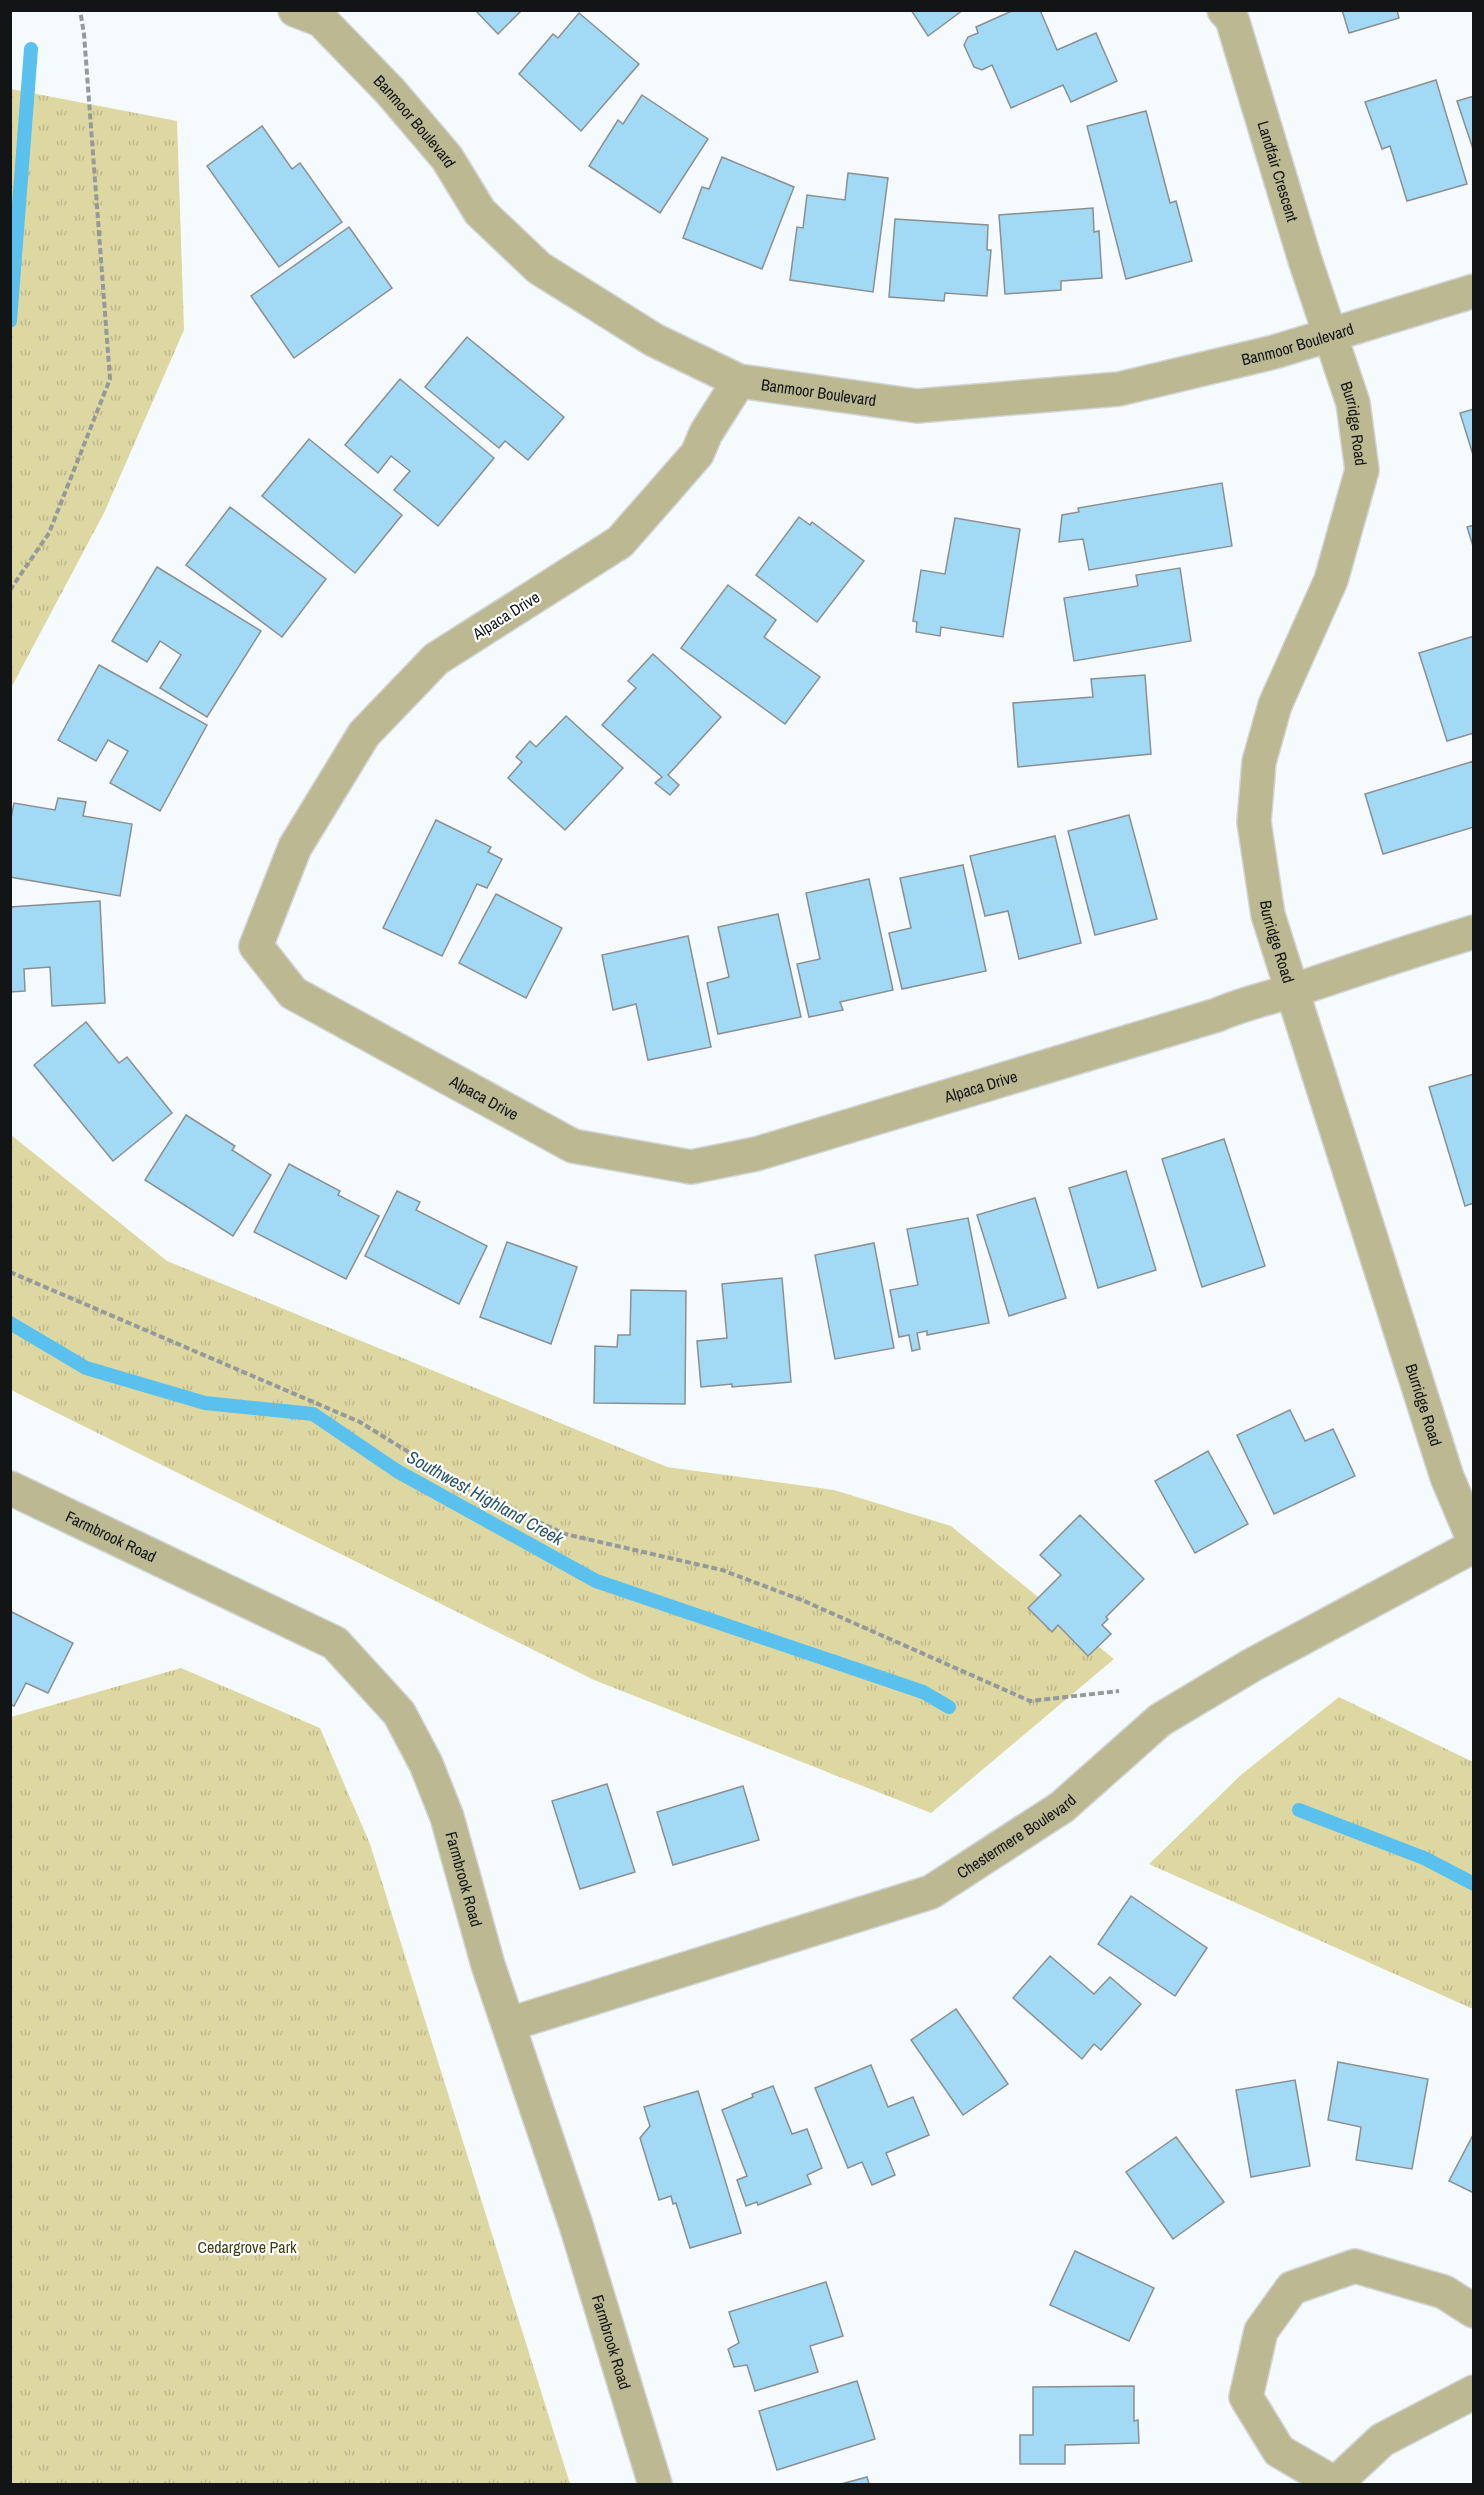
<svg xmlns="http://www.w3.org/2000/svg" width="1484" height="2495" font-family="'Archivo Narrow',sans-serif">
	<style>
		.park { fill: url(#park-tufts) }
		.lines { fill: none; stroke-linecap: round; stroke-linejoin: round }
		.stream { stroke: #5ac0ee; stroke-width: 14 }
		.building { fill: #a2daf6; stroke: #8b8f91; stroke-width: 1.5 }
		.minor-casing { stroke: #d1d5d8; stroke-width: 36 }
		.path { stroke: #96999b; stroke-width: 4; stroke-dasharray: 6 3; stroke-linecap: butt }
		.minor { stroke: #bcb892; stroke-width: 33 }
		.labels { text-anchor: middle; stroke-width: 4.5; stroke-linejoin: round; paint-order: stroke }
		.street-label { font-size: 16px; fill: #131415; stroke: #fff }
		.park-label { font-size: 16px; fill: #423e16; stroke: #fff }
		.water-label { font-size: 18px; font-style: italic; fill: #2a5569; stroke: #fff }
	</style>
	<defs>
		<pattern id="park-tufts" width="24" height="20" patternUnits="userSpaceOnUse" patternTransform="scale(1.5)"><rect width="24" height="20" fill="#ddd8a2"/><path d="M3 7l-1-3M5 7V3M7 7l1-3M15 17l-1-3M17 17v-4M19 17l1-3" fill="none" stroke="#bdb88b"/></pattern>
	</defs>
	<rect width="100%" height="100%" fill="#f5fafd"/>
	<g class="park">
		<path d="M11,89L177,121L184,330L104,513L11,688Z"/>
		<path d="M10,1134L167,1261L667,1467L834,1490L951,1526L1114,1659L931,1813L594,1680L11,1390Z"/>
		<path d="M181,1668L320,1728L370,1844L570,2484H11V1717Z"/>
		<path d="M1339,1697L1473,1762V2009L1149,1864L1242,1774Z"/>
	</g>
	<g class="lines">
		<g class="stream">
			<path d="M10,321L31,49"/>
			<path d="M10,1323L86,1368L205,1403L313,1414L397,1471L596,1581L923,1692L949,1707"/>
			<path d="M1299,1810L1424,1858L1474,1884"/>
		</g>
	</g>
	<g class="building">
		<path d="M475,10H522L498,34Z"/>
		<path d="M911,10H963L928,36Z"/>
		<path d="M1014,10H1040L1057,50L1096,33L1117,81L1071,102L1063,85L1011,108L992,65L982,70L974,67L964,45L968,37L978,33L976,27Z"/>
		<path d="M1342,10H1397L1399,18L1349,33Z"/>
		<path d="M579,13L639,64L581,131L519,74L553,34L558,38Z"/>
		<path d="M1436,80L1467,184L1407,201L1390,146L1382,149L1365,102Z"/>
		<path d="M642,95L708,139L660,213L589,166L618,120L623,124Z"/>
		<path d="M1474,96V152L1457,101Z"/>
		<path d="M1146,111L1170,203L1176,201L1192,261L1126,279L1087,126Z"/>
		<path d="M262,126L292,169L300,163L342,222L279,267L207,166Z"/>
		<path d="M722,157L794,187L762,269L683,238L702,187L709,189Z"/>
		<path d="M848,173L888,178L873,292L790,280L797,227L803,228L807,195L845,200Z"/>
		<path d="M1093,208L1094,232L1099,231L1102,278L1061,281V290L1005,294L999,215Z"/>
		<path d="M895,219L988,225L987,250H991L987,296L945,293L944,301L889,297Z"/>
		<path d="M349,227L392,288L294,358L251,296Z"/>
		<path d="M467,337L564,417L528,460L505,441L499,448L425,387Z"/>
		<path d="M400,379L494,458L438,526L394,490L410,471L391,456L378,473L345,445Z"/>
		<path d="M1474,409V458L1460,413Z"/>
		<path d="M309,439L402,515L355,573L262,496Z"/>
		<path d="M1222,483L1232,546L1089,570L1083,539L1059,542L1062,515L1079,512L1078,508Z"/>
		<path d="M230,507L326,579L282,637L186,565Z"/>
		<path d="M799,517L810,525L812,522L864,561L817,622L756,575Z"/>
		<path d="M955,518L1020,529L1003,637L941,627L940,636L916,632L917,622L913,621L921,570L945,574Z"/>
		<path d="M1474,525V549L1467,527Z"/>
		<path d="M157,567L261,631L207,717L160,688L181,655L160,641L147,662L112,641Z"/>
		<path d="M1180,568L1191,641L1074,661L1064,598L1138,586L1136,575Z"/>
		<path d="M728,585L776,620L764,637L820,677L785,724L681,648Z"/>
		<path d="M1474,636V733L1447,741L1419,653Z"/>
		<path d="M653,654L721,717L668,775L679,785L670,795L655,783L662,777L602,725L636,688L628,681Z"/>
		<path d="M99,665L207,725L160,811L110,783L128,751L108,740L96,761L58,740Z"/>
		<path d="M1145,675L1151,754L1018,767L1013,703L1093,697L1091,679Z"/>
		<path d="M566,716L623,768L565,830L508,778L522,762L516,757L530,741L536,747Z"/>
		<path d="M1474,761V827L1383,854L1365,794Z"/>
		<path d="M58,798L86,802L83,816L132,824L120,896L10,877V823L14,803L55,810Z"/>
		<path d="M1129,815L1157,919L1095,935L1068,831Z"/>
		<path d="M436,820L491,847L488,852L502,859L487,888L477,884L442,956L383,928Z"/>
		<path d="M1055,836L1081,943L1019,959L1008,911L985,916L970,856Z"/>
		<path d="M963,865L986,971L902,989L889,933L911,928L900,878Z"/>
		<path d="M869,879L893,990L840,1002L843,1010L809,1017L797,964L820,959L806,893Z"/>
		<path d="M496,894L562,928L526,998L459,963Z"/>
		<path d="M100,901L105,1003L52,1006L50,967L24,969L25,991L10,992V907Z"/>
		<path d="M778,914L801,1017L718,1034L707,983L729,977L718,927Z"/>
		<path d="M688,936L711,1047L648,1060L636,1004L613,1010L602,955Z"/>
		<path d="M86,1022L119,1063L127,1057L172,1113L113,1161L34,1065Z"/>
		<path d="M1474,1074V1203L1465,1206L1429,1087Z"/>
		<path d="M186,1115L235,1146L232,1150L271,1175L233,1236L145,1180Z"/>
		<path d="M1224,1139L1265,1266L1202,1287L1162,1159Z"/>
		<path d="M289,1164L340,1191L338,1195L379,1216L346,1279L254,1232Z"/>
		<path d="M1126,1171L1156,1270L1098,1288L1069,1188Z"/>
		<path d="M397,1191L420,1202L416,1210L487,1246L459,1304L365,1256Z"/>
		<path d="M1035,1198L1066,1298L1009,1316L977,1215Z"/>
		<path d="M968,1218L989,1323L927,1335V1331L917,1333L920,1349L912,1351L909,1335L899,1337L890,1290L918,1285L907,1229Z"/>
		<path d="M507,1242L577,1267L551,1344L480,1317Z"/>
		<path d="M874,1243L894,1348L835,1359L815,1255Z"/>
		<path d="M782,1278L791,1382L732,1387V1384L701,1387L697,1341L727,1338L722,1284Z"/>
		<path d="M631,1290L686,1291L685,1404L594,1403L595,1346L617,1347L618,1335H630Z"/>
		<path d="M1290,1410L1305,1441L1333,1429L1355,1476L1274,1514L1237,1435Z"/>
		<path d="M1208,1451L1248,1524L1195,1553L1155,1481Z"/>
		<path d="M1080,1515L1144,1579L1106,1617L1108,1619L1102,1625L1111,1634L1088,1656L1058,1625L1052,1632L1028,1608L1061,1575L1040,1555Z"/>
		<path d="M10,1611L73,1643L48,1693L26,1683L14,1706L10,1704Z"/>
		<path d="M607,1784L635,1872L580,1889L552,1801Z"/>
		<path d="M743,1786L759,1840L673,1865L657,1812Z"/>
		<path d="M1131,1896L1207,1948L1175,1996L1098,1944Z"/>
		<path d="M1050,1956L1094,1994L1110,1977L1141,2004L1101,2050L1094,2044L1082,2059L1013,1998Z"/>
		<path d="M956,2009L1008,2084L963,2115L911,2040Z"/>
		<path d="M1338,2062L1428,2079L1412,2169L1356,2160L1361,2127L1328,2120Z"/>
		<path d="M871,2065L888,2107L913,2097L929,2135L886,2153L895,2175L872,2185L862,2162L848,2168L815,2088Z"/>
		<path d="M1295,2080L1310,2166L1251,2177L1236,2090Z"/>
		<path d="M773,2086L792,2134L807,2129L822,2168L807,2175L811,2184L758,2205L757,2202L746,2206L737,2180L747,2176L722,2110L753,2097L752,2094Z"/>
		<path d="M698,2091L741,2233L690,2248L676,2203L673,2204L671,2196L659,2200L640,2138L650,2126L644,2107Z"/>
		<path d="M1474,2133V2193L1449,2181Z"/>
		<path d="M1176,2137L1224,2202L1173,2239L1126,2172Z"/>
		<path d="M1075,2251L1154,2288L1129,2341L1050,2305Z"/>
		<path d="M826,2282L843,2336L810,2346L818,2372L755,2391L747,2365L734,2367L728,2349L739,2343L729,2312Z"/>
		<path d="M857,2381L875,2439L777,2470L759,2411Z"/>
		<path d="M1134,2386V2421L1138,2420L1139,2443L1065,2445V2464H1020V2435H1033V2387Z"/>
		<path d="M867,2477L869,2484H841Z"/>
	</g>
	<g class="lines">
		<defs>
			<g id="minor">
				<path id="s1" d="M295,10L321,20L390,91L447,158L480,212L539,268L654,340L739,381L917,406L1119,389L1274,352L1474,291"/>
				<path id="s2" d="M1224,10L1232,19L1305,260L1353,403L1362,470L1331,580L1275,705L1259,762L1254,822L1268,915L1447,1477L1474,1541"/>
				<path id="s3" d="M739,381L706,433L697,454L620,542L436,659L364,734L295,847L256,946L293,993L573,1146L691,1167L756,1154L1217,1015C1242,1004 1269,998 1295,990C1354,970 1413,950 1474,932"/>
				<path id="s4" d="M10,1488L335,1643L399,1713L426,1764L447,1817L488,1965L576,2225L655,2484"/>
				<path id="s5" d="M510,2024L931,1892L1062,1807L1160,1720L1252,1665L1474,1546"/>
				<path d="M1334,2483L1279,2451L1246,2397L1261,2331L1292,2288L1355,2266L1444,2292L1474,2311"/>
				<path d="M1335,2484L1382,2440L1474,2392"/>
			</g>
		</defs>
		<use href="#minor" class="minor-casing"/>
		<g class="path">
			<path d="M10,590L49,533L110,379L84,34L80,10"/>
			<path d="M10,1272L360,1422L468,1489L565,1534L722,1570L804,1601L1030,1701L1119,1691"/>
		</g>
		<use href="#minor" class="minor"/>
	</g>
	<g class="labels">
		<g class="street-label">
			<text dy="6" stroke="none"><textPath href="#s1" startOffset="166">Banmoor Boulevard</textPath></text>
			<text dy="6" stroke="none"><textPath href="#s2" startOffset="171">Landfair Crescent</textPath></text>
			<text dy="6" stroke="none"><textPath href="#s1" startOffset="1156">Banmoor Boulevard</textPath></text>
			<text dy="6" stroke="none"><textPath href="#s1" startOffset="670">Banmoor Boulevard</textPath></text>
			<text dy="6" stroke="none"><textPath href="#s2" startOffset="435">Burridge Road</textPath></text>
			<text transform="translate(506 615) rotate(-32)" y="6">Alpaca Drive</text>
			<text dy="6" stroke="none"><textPath href="#s2" startOffset="975">Burridge Road</textPath></text>
			<text dy="6" stroke="none"><textPath href="#s3" startOffset="1562">Alpaca Drive</textPath></text>
			<text dy="6" stroke="none"><textPath href="#s3" startOffset="1040">Alpaca Drive</textPath></text>
			<text dy="6" stroke="none"><textPath href="#s2" startOffset="1461">Burridge Road</textPath></text>
			<text dy="6" stroke="none"><textPath href="#s4" startOffset="112">Farmbrook Road</textPath></text>
			<text dy="6" stroke="none"><textPath href="#s5" startOffset="543">Chestermere Boulevard</textPath></text>
			<text dy="6" stroke="none"><textPath href="#s4" startOffset="634">Farmbrook Road</textPath></text>
			<text dy="6" stroke="none"><textPath href="#s4" startOffset="1120">Farmbrook Road</textPath></text>
		</g>
		<g class="park-label">
			<text x="247" y="2253">Cedargrove Park</text>
		</g>
		<g class="water-label">
			<text transform="translate(485 1498) rotate(29)" y="6">Southwest Highland Creek</text>
		</g>
	</g>
	<rect width="1484" height="2495" fill="none" stroke="#131415" stroke-width="24"/>
</svg>
